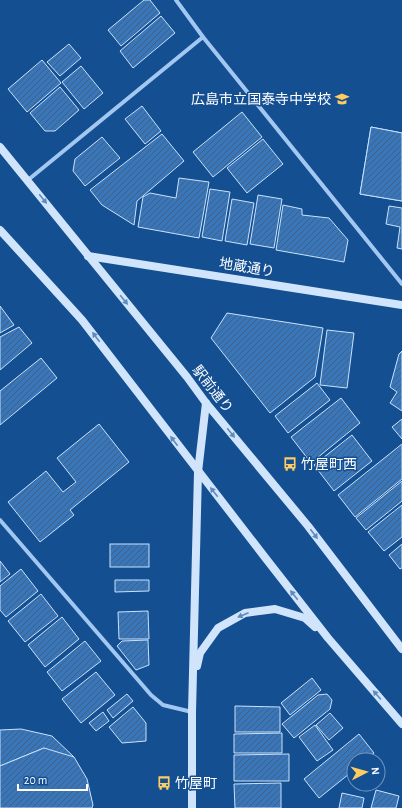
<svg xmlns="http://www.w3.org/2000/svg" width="402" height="808" font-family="'Alegreya Sans','Noto Sans JP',sans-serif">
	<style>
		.building { fill: url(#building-hatch); stroke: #c9e2fc }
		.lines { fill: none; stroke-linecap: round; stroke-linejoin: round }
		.street { stroke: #a2c8f2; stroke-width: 4 }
		.secondary { stroke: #d0e5fc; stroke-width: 8 }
		.oneway { fill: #5f8bbc }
		.labels { text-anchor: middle; stroke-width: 3; stroke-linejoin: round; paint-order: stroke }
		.poi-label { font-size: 14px; fill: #fff; stroke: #144f92; text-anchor: start }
		.street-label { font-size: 14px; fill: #fff; stroke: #144f92 }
	</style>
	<defs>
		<pattern id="building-hatch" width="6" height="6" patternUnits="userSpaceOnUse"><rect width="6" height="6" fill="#3876b9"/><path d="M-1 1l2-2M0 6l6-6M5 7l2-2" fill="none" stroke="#426182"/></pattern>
	</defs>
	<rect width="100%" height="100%" fill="#144f92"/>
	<g class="building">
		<path d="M144,0H150L160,13L121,46L108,30Z"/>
		<path d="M161,16L175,33L133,68L120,51Z"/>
		<path d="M69,44L81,58L60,76L47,62Z"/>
		<path d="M42,60L61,83L27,112L8,89Z"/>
		<path d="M81,66L103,93L84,109L62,82Z"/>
		<path d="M60,87L79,110L55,131H45L30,113Z"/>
		<path d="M142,106L161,131L145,144L125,119Z"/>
		<path d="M242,112L262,137L213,177L193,152Z"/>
		<path d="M371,127L402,133V142L378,139L370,190L402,195V201L360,194Z"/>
		<path d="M371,127L402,133V201L360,194Z"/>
		<path d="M162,134L184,161L137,201L134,225L102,205L90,190Z"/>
		<path d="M102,137L120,158L85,186L73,171L75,159Z"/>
		<path d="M263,139L283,164L247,193L227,168Z"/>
		<path d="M179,178L209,182L199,238L138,227L143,197L150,193L176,198Z"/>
		<path d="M210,189L230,192L222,241L202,237Z"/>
		<path d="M258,195L282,199L274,248L250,244Z"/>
		<path d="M232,199L254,203L247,245L225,241Z"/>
		<path d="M283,205L302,209V215L329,218L348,240L344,262L276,250Z"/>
		<path d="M389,206L402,208V249L397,248L400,227L386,224Z"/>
		<path d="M0,306L14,325L0,333Z"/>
		<path d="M227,313L323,328L315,377L270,413L211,338Z"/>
		<path d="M19,327L32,343L0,370V337Z"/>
		<path d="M327,330L354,333L347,388L320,385Z"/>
		<path d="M402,351V411L390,403L397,392L390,387L399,354Z"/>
		<path d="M41,358L57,378L0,425V391Z"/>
		<path d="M317,383L330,400L288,433L275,416Z"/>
		<path d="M341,398L360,423L311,463L291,437Z"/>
		<path d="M402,419V439L392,427Z"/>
		<path d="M99,424L129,462L70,510L74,515L40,542L8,502L46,471L63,492L76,482L57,458Z"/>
		<path d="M352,435L372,461L334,491L314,465Z"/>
		<path d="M402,444V479L355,517L338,495Z"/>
		<path d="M402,481V501L366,530L356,518Z"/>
		<path d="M402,505V537L384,551L368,532Z"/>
		<rect x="110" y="544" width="39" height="23"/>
		<path d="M402,544V568L400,569L389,555Z"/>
		<path d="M0,561L10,574L0,582Z"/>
		<path d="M21,569L38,591L6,617L0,610V586Z"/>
		<path d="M115,580H149V591L115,592Z"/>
		<path d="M41,594L58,616L25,642L8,621Z"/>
		<path d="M148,611L149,639H119L118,612Z"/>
		<path d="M62,617L79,639L45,667L28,645Z"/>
		<path d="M148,640L149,665L136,670L117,646L122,641Z"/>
		<path d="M85,641L101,661L62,691L47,672Z"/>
		<path d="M96,672L115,695L81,723L62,699Z"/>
		<path d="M312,678L321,690L290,715L281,703Z"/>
		<path d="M127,694L133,701L113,718L107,710Z"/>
		<path d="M327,694L332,700L330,709L294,738L282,724L318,695Z"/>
		<path d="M235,706L280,707V732H235Z"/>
		<path d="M133,707L146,723V741L122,743L109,727Z"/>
		<path d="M103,712L109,721L96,731L89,723Z"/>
		<path d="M330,713L343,728L329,740L316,725Z"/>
		<path d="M315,725L333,750L317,761L299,737Z"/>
		<path d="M21,729L52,736L74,757L69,762L44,748L0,766V730Z"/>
		<path d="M282,733V753H234V734Z"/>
		<path d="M359,734L374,753L366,760H354V770L319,798L304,779Z"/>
		<path d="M44,748L74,757L87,779L93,805L92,808H0V766Z"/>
		<path d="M289,754V781H234V755Z"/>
		<path d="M281,783V808H235L234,784Z"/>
		<path d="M376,790L399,796L396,808H371Z"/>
		<path d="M342,793L364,798L362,808H339Z"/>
	</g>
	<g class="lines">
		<g class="street">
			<path d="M176,0L203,37L402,284"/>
			<path d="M28,180L203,37"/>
			<path d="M0,520L151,695L163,705L192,712"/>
		</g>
		<g class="secondary">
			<path d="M0,147L187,377L206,403L308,526L402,649"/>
			<path d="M0,230L82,320L267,560L328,638L402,724"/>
			<path d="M88,256L402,305"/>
			<path d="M197,666L200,653L218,628L245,613L275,609L305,618L315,627"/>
			<path d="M192,808V712L198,472L206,403"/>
		</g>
	</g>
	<defs><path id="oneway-solid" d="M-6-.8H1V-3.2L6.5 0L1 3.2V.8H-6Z"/></defs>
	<g class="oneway">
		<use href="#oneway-solid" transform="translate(43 199) rotate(51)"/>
		<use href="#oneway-solid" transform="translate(124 300) rotate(51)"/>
		<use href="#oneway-solid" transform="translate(96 337) rotate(-127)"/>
		<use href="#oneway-solid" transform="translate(231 433) rotate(51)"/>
		<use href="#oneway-solid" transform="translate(174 441) rotate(-127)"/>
		<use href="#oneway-solid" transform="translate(214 492) rotate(-128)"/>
		<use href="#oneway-solid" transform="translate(314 534) rotate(53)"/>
		<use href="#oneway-solid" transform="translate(294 595) rotate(-128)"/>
		<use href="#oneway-solid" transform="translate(243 615) rotate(157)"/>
		<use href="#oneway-solid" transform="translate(377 695) rotate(-131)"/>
	</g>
	<defs>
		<symbol id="school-bare" viewBox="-9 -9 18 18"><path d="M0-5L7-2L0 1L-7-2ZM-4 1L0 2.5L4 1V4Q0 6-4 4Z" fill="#ffcc62" stroke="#144f92" stroke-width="2.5" paint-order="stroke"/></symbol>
		<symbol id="bus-bare" viewBox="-9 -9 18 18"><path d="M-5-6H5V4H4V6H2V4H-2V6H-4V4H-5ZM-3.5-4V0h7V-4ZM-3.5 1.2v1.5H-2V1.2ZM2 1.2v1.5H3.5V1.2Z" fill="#ffcc62" stroke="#144f92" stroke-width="2.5" paint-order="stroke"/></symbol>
	</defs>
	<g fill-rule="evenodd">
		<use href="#school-bare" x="332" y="89" width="20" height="20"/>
		<use href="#bus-bare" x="280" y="454" width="20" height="20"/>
		<use href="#bus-bare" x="154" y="773" width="20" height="20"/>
	</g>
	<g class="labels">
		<g class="poi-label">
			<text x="331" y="104" text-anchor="end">広島市立国泰寺中学校</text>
			<text x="301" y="469">竹屋町西</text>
			<text x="175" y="788">竹屋町</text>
		</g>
		<g class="street-label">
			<text transform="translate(247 267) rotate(9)" y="5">地蔵通り</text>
			<text transform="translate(213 389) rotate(52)" y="5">駅前通り</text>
		</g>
	</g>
	<g transform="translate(366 772) rotate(84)"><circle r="19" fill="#144f92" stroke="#7295be"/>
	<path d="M0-3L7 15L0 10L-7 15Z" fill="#ffcc62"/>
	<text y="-6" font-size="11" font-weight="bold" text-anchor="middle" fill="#ffffff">N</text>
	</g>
	<path d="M18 784v6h69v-6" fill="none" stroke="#ffffff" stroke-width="2"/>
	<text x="24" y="784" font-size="12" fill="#ffffff" stroke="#144f92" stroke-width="3" paint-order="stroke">20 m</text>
</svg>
